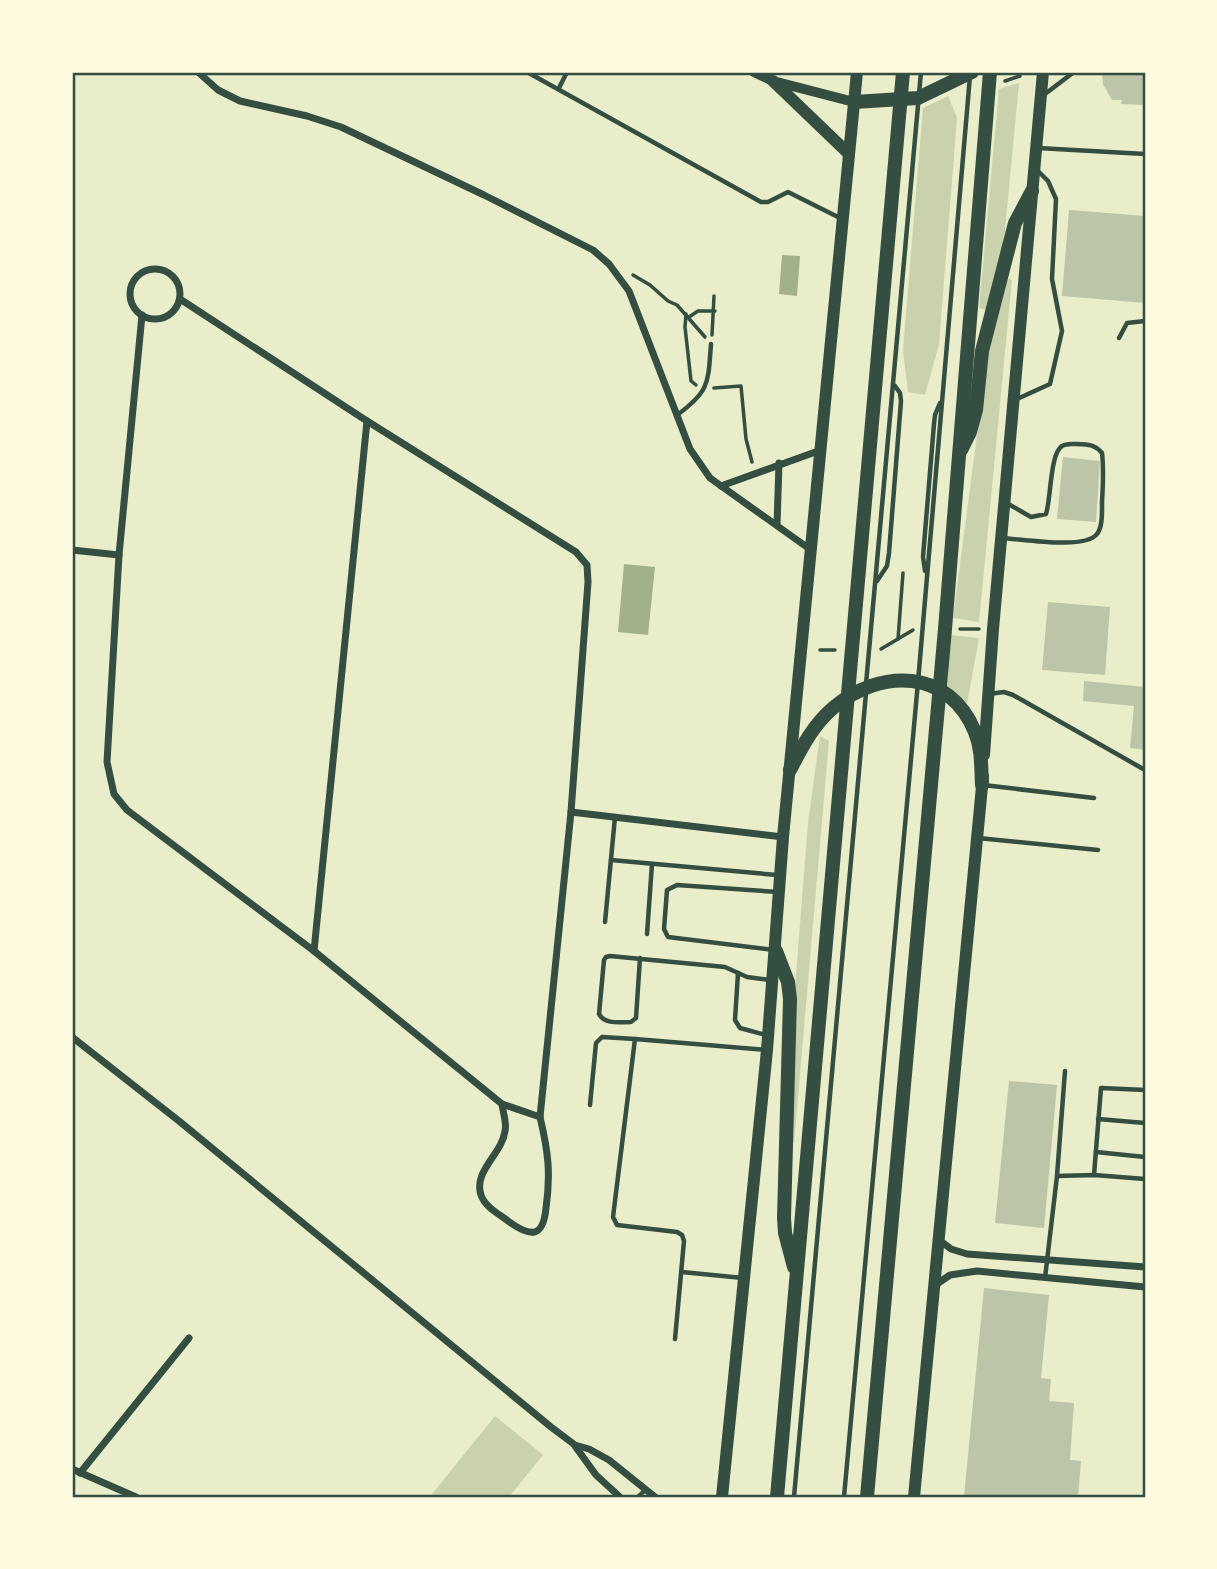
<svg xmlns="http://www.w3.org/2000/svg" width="1217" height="1569" font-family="Lora,serif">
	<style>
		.green { fill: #cad2ad }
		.water { fill: #a3b18a }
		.building { fill: #bcc5a7 }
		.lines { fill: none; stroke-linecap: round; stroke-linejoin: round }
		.path { stroke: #344e41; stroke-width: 3.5 }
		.service { stroke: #344e41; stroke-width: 4.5 }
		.minor { stroke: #344e41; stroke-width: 7 }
		.tertiary { stroke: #344e41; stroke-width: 10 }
		.secondary { stroke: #344e41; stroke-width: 12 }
		.trunk { stroke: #344e41; stroke-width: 14 }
		.neatline { fill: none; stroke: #344e41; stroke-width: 2.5 }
	</style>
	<rect width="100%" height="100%" fill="#e9edc9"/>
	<g class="green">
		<path d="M1019,83L1004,240L987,310L979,308L999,89Z"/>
		<path d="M948,96L957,118L939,344L925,395L908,392L903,350L923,108Z"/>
		<path d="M1007,278L1012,280L979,622L953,618L989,344Z"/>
		<path d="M950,635L979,638L967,704L945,687Z"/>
		<path d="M820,736L829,741L794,1143L791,1139L794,1000L808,823Z"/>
		<path d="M495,1416L543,1455L509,1497H436L432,1494Z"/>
	</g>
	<g class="water">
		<path d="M782,255L800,256L797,296L779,294Z"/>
		<path d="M624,564L655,567L648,635L618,632Z"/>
	</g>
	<g class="building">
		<path d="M1102,72H1145V105L1121,104L1122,100H1112L1103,84Z"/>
		<path d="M1069,210L1145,216V303L1062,296Z"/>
		<path d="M1063,457L1100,461L1096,522L1057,519Z"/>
		<path d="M1048,602L1110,607L1105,675L1042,670Z"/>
		<path d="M1084,681L1145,687V750L1130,748L1134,706L1083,701Z"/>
		<path d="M1009,1081L1057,1085L1044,1228L995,1223Z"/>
		<path d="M984,1288L1049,1295L1041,1378L1051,1379L1049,1401L1074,1403L1070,1460L1081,1461L1078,1497H964Z"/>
	</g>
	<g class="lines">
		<g class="path">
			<path d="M1005,81L1020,76"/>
			<path d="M633,275L650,285L668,301L677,305L705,337"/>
			<path d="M686,314L685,327L691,381L696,385"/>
			<path d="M689,317L698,311H715"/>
			<path d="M712,335L714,296"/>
			<path d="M714,388L741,386L746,439L752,462"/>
			<path d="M960,629H979"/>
			<path d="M898,639L903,573"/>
			<path d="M881,649L913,630"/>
			<path d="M820,650H835"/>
		</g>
		<g class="service">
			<path d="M527,72L761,202H768L788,192L842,219"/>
			<path d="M559,88L567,72"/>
			<path d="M1045,94L1074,72"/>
			<path d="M1038,148L1145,154"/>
			<path d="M1119,338L1127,323L1145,321"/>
			<path d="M1017,399L1050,384L1062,331L1052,279L1056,199L1048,181L1038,171"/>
			<path d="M677,415C710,391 708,383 711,344"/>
			<path d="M1002,538C1022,539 1085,550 1097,534C1103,527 1102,511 1102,502C1103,486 1104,470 1102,453C1095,444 1088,445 1078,444C1072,444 1066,443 1062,446C1050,453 1051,499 1046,514L1031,517L1005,502"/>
			<path d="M925,571L923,557L934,424L935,415L940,403"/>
			<path d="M877,581L887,566L889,553L901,401L900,393L895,386"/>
			<path d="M866,684L921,72"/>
			<path d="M989,694L1004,692L1013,695L1145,770"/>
			<path d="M983,785L1094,798"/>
			<path d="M978,838L1098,850"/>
			<path d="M611,860L777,875"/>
			<path d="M605,922L615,817"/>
			<path d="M647,934L652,864"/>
			<path d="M774,950L668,937L664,929L667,890L677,885L778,892"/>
			<path d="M640,958L636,1018L631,1022C620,1022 605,1025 599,1014L604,960L606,957L610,956L725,967L747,977L770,980"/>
			<path d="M738,973L735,1020L740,1028L766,1035"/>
			<path d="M590,1105L596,1043L602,1037L635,1039"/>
			<path d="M1098,1119L1145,1123"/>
			<path d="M1096,1152L1145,1157"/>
			<path d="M1094,1175L1101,1088L1145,1090"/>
			<path d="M1057,1176L1094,1175L1145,1179"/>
			<path d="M682,1272L743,1278"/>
			<path d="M1045,1278L1057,1176L1065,1071"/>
			<path d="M675,1339L684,1241L682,1235L677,1232L617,1225L613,1217L635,1039L766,1050"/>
			<path d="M638,1497L645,1490"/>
			<path d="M794,1497L866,693"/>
			<path d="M844,1497L918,682L970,76"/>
		</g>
		<g class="minor">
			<path d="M198,72L218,90L240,101L307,116L341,127L484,195L593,250L609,264L629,291L690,449L710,478L811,550"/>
			<circle cx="155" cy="294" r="25"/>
			<path d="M180,299L367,421L576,552L587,565L588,582L571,812L540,1117C548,1151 551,1173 546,1208C543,1239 530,1237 508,1221C499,1214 485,1207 481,1195C473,1171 502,1154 505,1131C507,1123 503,1113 502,1104"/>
			<path d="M142,315L119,555L107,762L114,794L127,810L314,951L502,1104L540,1117"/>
			<path d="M721,486L821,450"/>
			<path d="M777,525L779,463"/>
			<path d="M72,550L119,555"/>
			<path d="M571,812L783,837"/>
			<path d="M314,951L367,421"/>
			<path d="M72,1037L179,1121L551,1427L575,1445L589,1449L609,1460L655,1497"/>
			<path d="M938,1239L951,1249L967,1254L1145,1267"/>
			<path d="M934,1286L950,1275L977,1271L1145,1287"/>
			<path d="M575,1446L596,1475L620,1497"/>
			<path d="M72,1469L136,1497"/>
			<path d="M80,1473L189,1338"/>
		</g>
		<path class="tertiary" d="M754,72L773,81L854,102"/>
		<g class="secondary">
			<path d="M773,81L849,154"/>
			<path d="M984,755L993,629L1043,72"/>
			<path d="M722,1497L767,1050L783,837L857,72"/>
			<path d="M914,1497L983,776"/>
		</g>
		<g class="trunk">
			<path d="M854,102L918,98L972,72"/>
			<path d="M961,450L970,432L976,410L982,351L1015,223L1032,191"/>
			<path d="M790,770C802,747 813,725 833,708C880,668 949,668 975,732C982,749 981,767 982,785"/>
			<path d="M776,951L788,982L790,999L784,1218L785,1233L794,1267"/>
			<path d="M777,1497L903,72"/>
			<path d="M867,1497L945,629L990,72"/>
		</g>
	</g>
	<rect width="1217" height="1569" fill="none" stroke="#fefae0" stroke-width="147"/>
	<rect x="74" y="74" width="1070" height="1422" class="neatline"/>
</svg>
